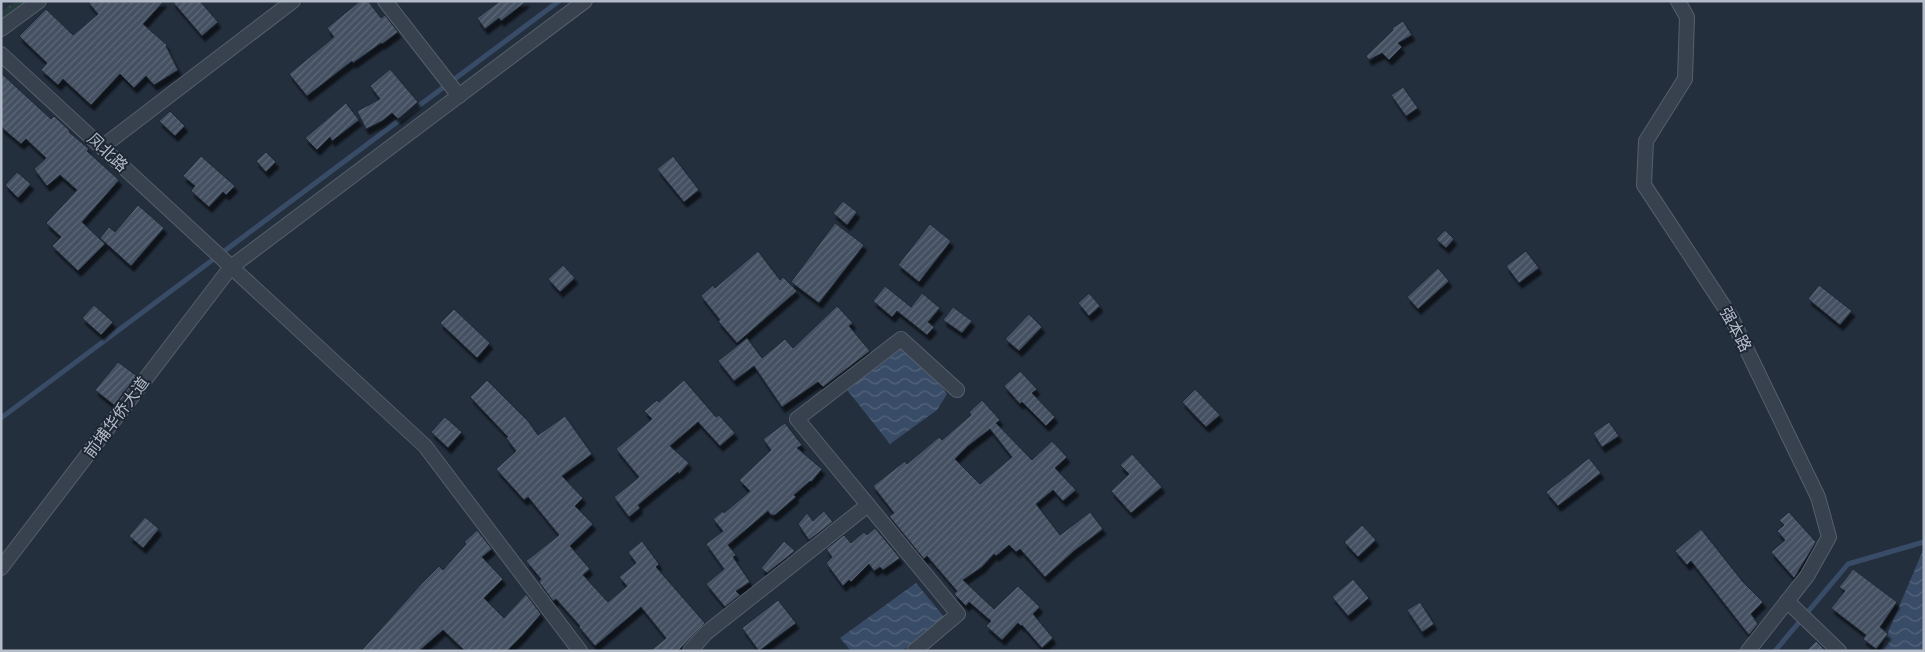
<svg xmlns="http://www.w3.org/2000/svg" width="1925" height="652" font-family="Karla,'Noto Sans SC',sans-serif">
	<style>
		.forest { fill: url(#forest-crowns) }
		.water { fill: url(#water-waves) }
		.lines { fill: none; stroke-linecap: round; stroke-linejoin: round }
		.stream { stroke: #394c67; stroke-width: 5 }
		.building { fill: url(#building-hatch); stroke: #1f2835; fill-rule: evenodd; filter: url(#shadow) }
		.street-casing { stroke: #565f6c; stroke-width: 16 }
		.street { stroke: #38414e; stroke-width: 14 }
		.labels { text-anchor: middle; stroke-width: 4; stroke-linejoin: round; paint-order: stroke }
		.street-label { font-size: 16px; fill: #b4bcc9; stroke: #1d2633 }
	</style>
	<defs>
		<pattern id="forest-crowns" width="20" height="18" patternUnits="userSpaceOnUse" patternTransform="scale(1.25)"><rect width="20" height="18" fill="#263c3f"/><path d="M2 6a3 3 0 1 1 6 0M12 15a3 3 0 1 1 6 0" fill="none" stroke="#435659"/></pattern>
		<pattern id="water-waves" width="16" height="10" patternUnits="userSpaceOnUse" patternTransform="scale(1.25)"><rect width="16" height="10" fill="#394c67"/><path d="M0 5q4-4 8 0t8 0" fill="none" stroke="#53647b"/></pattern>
		<pattern id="building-hatch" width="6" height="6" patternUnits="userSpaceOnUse" patternTransform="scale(1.25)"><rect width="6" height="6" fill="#455162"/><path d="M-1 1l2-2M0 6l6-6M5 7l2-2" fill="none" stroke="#5d6877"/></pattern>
		<filter id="shadow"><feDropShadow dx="3" dy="5.5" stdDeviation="1" flood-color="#0009"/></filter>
	</defs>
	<rect width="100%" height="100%" fill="#242f3e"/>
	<path class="forest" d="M15,1H30L1,23V12Z"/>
	<g class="water">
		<path d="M903,348L930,371L947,394L937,410L890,444L844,386L893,351Z"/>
		<path d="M1924,548V651H1880Z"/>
		<path d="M916,583L945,618L902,651H851L840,638Z"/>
	</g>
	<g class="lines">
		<g class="stream">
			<path d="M1,418L559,1"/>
			<path d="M1775,651L1848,564L1924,542"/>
		</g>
	</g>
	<g class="building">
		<path d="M87,1H164L143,24L167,45L166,46L178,70L154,85L146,76L134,88L120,74L91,105L63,79L58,85L41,70L47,63L19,36L46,9L73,35L98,14Z"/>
		<path d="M172,1H200L218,22L202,36Z"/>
		<path d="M360,1H368L381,18L385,15L398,32L382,44L381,43L353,63L352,61L307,96L289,74L334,37L327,28Z"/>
		<path d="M500,1H527L501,21L499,18L485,29L477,18Z"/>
		<path d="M1403,21L1412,35L1398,43L1402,47L1389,60L1382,53L1369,60L1366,56L1393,30L1392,28Z"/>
		<path d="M390,69L418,102L398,119L392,113L382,121L366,129L357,111L380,99L370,86Z"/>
		<path d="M1,73L51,119L54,116L70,131L69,132L89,149L87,151L119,180L82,222L105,244L78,271L52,246L61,237L46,223L77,190L60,175L47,186L34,169L46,158L26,139L21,144L1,127Z"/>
		<path d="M1403,87L1418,108L1406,116L1391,95Z"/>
		<path d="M346,103L359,120L332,141L330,137L317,150L305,138Z"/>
		<path d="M170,111L185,126L175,136L159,121Z"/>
		<path d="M266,152L276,162L266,172L256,161Z"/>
		<path d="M201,156L235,186L226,195L223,192L209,207L191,191L195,186L183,176Z"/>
		<path d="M673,156L699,190L684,202L657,169Z"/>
		<path d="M17,172L31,184L18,198L5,185Z"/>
		<path d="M843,201L857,212L847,225L833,213Z"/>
		<path d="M138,205L164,228L131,266L100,238L109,227L115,232Z"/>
		<path d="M835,223L864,245L819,303L791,282Z"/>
		<path d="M930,224L951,241L919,282L898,265Z"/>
		<path d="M1445,230L1454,239L1446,248L1436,239Z"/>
		<path d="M758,251L780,280L783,277L797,291L737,343L718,321L720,320L701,296L713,285L715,288Z"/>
		<path d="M1526,251L1539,268L1519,283L1506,266Z"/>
		<path d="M563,265L575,278L560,292L548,279Z"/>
		<path d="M1438,268L1449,281L1418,309L1407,297Z"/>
		<path d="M1819,285L1852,311L1840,325L1808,299Z"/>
		<path d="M885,286L911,307L922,293L940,308L928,322L934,327L927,335L897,311L892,317L873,301Z"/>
		<path d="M1089,293L1100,306L1089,316L1078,303Z"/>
		<path d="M94,305L113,322L101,335L82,318Z"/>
		<path d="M837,306L853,323L849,326L870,351L823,387L818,382L782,407L754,366L734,381L718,361L747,338L762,358L785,339L793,348Z"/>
		<path d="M953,307L972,321L962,333L943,320Z"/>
		<path d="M454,309L490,343L477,358L440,323Z"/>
		<path d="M1029,314L1042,327L1019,351L1005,339Z"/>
		<path d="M118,362L137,376L114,405L95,390Z"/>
		<path d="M1020,371L1037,389L1032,393L1055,417L1046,426L1022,402L1020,404L1004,386Z"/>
		<path d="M487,380L528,421L538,435L565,416L592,454L562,476L583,498L575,506L593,524L570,546L590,569L583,575L608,602L627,586L619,577L636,563L628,552L642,541L659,564L656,567L705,623L678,651H650L666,638L641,607L595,646L579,627L580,626L556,599L553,601L539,582L541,579L526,561L559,535L528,497L524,500L496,469L516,451L506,438L508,437L470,397Z"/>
		<path d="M684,380L716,417L719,415L735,433L720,446L698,422L670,446L689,463L679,474L678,472L638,505L640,508L629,517L614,497L639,477L616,449L652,419L644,411L657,400L659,402Z"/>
		<path d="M1195,389L1220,415L1206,427L1182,402Z"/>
		<path d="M982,400L1000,420L996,423L1032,460L1052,441L1067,457L1055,468L1076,490L1063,501L1053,490L1036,504L1060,535L1090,512L1103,529L1074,551L1045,577L1020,549L1016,552L1009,545L996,556L994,554L982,567L963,580L994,609L1018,586L1040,607L1033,614L1053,638L1042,648L1022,625L1021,626L1018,623L1002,640L986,626L991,621L969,602L966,606L954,594L957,591L927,556L924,559L889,516L894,513L873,486L905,461L907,464L939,437L942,440L971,415L969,412ZM990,429L1012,457L980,484L955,459L968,446Z"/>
		<path d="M445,417L462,432L448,448L431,432Z"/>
		<path d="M1609,422L1619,436L1602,447L1593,433Z"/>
		<path d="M785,423L802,445L797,448L822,469L811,482L810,481L794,495L796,497L775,515H771L768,511L728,545L736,555L733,557L750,582L736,591L740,595L725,607L706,584L724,569L706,544L723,531L713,519L723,511L724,513L750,491L739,480L771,450L763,439Z"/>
		<path d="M1132,454L1162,487L1131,513L1111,491L1129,474L1120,465Z"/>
		<path d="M1589,458L1601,473L1558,506L1546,492Z"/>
		<path d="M824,511L833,522L809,540L798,524L807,513L813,521Z"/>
		<path d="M1789,512L1816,542L1794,578L1771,552L1785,540L1777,531L1784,525L1779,520Z"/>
		<path d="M145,517L159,529L143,548L129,536Z"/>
		<path d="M1362,525L1376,540L1358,557L1344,542Z"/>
		<path d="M875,528L900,558L883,570L880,567L874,571L869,564L851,582L849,580L843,586L826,563L832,557L826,549L844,535L851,543L864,532L867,535Z"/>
		<path d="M1701,529L1743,582L1763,602L1751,614L1758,624L1749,635L1691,561L1687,565L1675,551Z"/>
		<path d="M477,530L492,549L482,557L503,579L484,598L504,618L526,594L541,614L522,636L507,651H465L443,630L419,651H361L422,583L439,566L443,570L466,544L464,542Z"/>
		<path d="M784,541L795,551L767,573L761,568Z"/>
		<path d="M1853,569L1897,602L1880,627L1888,634L1876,649L1863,639L1866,635L1831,608L1845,591L1839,587Z"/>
		<path d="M1353,579L1369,598L1348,616L1332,597Z"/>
		<path d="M778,600L796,623L759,651L742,628Z"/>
		<path d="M1420,602L1434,624L1422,632L1407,610Z"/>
		<path d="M1816,641L1826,651H1806Z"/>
	</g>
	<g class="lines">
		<defs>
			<g id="street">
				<path d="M385,1L459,96"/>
				<path d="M1678,1L1687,17L1685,79L1646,141L1644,185L1731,317L1818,497L1829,537L1807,576L1748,651"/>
				<path d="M1,29L39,1"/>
				<path d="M1,54L425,446L580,651"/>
				<path d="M102,147L293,1"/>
				<path d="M1,568L231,267L585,1"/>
				<path d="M1787,601L1839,651"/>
				<path d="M690,651L706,633L868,505"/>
				<path d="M914,651L958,614L797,419L901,339L957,390"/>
			</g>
		</defs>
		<use href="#street" class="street-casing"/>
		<use href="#street" class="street"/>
	</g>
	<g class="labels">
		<g class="street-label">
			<text transform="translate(108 152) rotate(43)" y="6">凤北路</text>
			<text transform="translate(1736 329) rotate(62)" y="6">强本路</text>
			<text transform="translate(116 417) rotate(-53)" y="6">前埔华侨大道</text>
		</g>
	</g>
	<rect width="1925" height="652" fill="none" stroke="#b4bcc9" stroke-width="5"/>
</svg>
